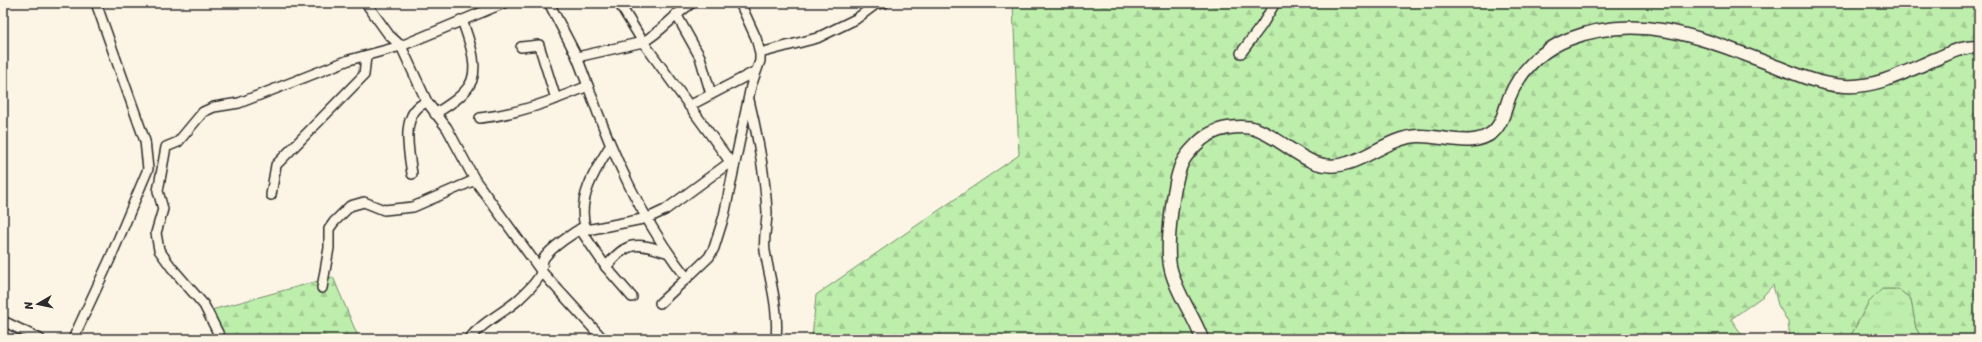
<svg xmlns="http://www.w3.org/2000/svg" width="1982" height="342" font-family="Sriracha,sans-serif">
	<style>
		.grass { fill: url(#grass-tufts); stroke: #748c6c }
		.forest { fill: url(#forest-firs); stroke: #748c6c }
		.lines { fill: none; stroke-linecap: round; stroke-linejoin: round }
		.minor-casing { stroke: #2b2b2b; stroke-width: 12 }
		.secondary-casing { stroke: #2b2b2b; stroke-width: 15 }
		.minor { stroke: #fcf5e5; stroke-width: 9 }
		.secondary { stroke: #fcf5e5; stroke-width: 12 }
	</style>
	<defs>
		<pattern id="grass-tufts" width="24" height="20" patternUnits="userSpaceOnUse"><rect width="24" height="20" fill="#beeeac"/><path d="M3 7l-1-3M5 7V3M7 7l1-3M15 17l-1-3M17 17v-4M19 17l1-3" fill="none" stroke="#a3cc94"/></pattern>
		<pattern id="forest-firs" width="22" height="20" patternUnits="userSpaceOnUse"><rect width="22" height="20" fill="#beeeac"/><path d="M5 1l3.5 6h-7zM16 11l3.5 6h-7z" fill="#a3cc94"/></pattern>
	</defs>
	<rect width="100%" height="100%" fill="#fcf5e5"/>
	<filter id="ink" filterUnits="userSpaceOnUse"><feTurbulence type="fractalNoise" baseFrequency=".025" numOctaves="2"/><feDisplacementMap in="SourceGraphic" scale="8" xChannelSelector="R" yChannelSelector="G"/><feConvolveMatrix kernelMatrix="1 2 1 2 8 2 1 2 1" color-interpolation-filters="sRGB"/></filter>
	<g filter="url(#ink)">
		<path class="grass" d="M1882,289H1898L1911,299L1916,328L1922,339H1849L1868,303Z"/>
		<g class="forest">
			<path d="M1013,3H1979V339H1922L1916,328L1911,299L1898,289H1882L1868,303L1849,339H1790L1788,322L1778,305L1773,285L1763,296L1731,319L1745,339H812L816,295L1019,155Z"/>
			<path d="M333,277L359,339H217L204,312Z"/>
		</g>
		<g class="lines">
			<defs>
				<g id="minor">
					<path d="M366,3L389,35L401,46L427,102L447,128L475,180L542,272L603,339"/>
					<path d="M549,3L577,57"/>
					<path d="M619,3L643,42C661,32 675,14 692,3"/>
					<path d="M676,14L700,57L711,94"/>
					<path d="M521,47L539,45L556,99"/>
					<path d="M760,53L817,38L856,19L876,4L884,3"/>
					<path d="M1241,53L1262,25L1275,3"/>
					<path d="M588,86C612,154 642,221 687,278L660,303"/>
					<path d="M749,100C758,137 765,174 767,212C767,225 763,238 765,251C770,281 779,308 776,339"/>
					<path d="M689,106L756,71"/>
					<path d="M435,114C447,106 461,98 469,86C481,68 468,38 462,20"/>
					<path d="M480,118C518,114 552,101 588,86L577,57L643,42L734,167"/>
					<path d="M412,174C409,152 399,112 427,102"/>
					<path d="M271,195L276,165L364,75L366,56"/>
					<path d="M585,226L588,229H592L648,218L665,210L729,163"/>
					<path d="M580,229L606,267L632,297"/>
					<path d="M606,267C627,241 636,242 666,252"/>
					<path d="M687,278L709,257L714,248L724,216L751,86L760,61V53L756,38L740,3"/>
					<path d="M322,288L329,248V229L334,222L350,206L364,202L384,210L413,207L475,180"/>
					<path d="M3,321L40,339"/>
					<path d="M73,339L110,259L148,169L145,141L96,3"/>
					<path d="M221,339L204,305L172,268L159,250L156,233L163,209L158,191L166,147L178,142L203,112L214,107L239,103L349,60L401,46L504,3"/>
					<path d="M469,339C482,322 504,313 519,299C527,291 537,283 541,273C543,268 541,263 544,258C552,247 573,233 585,226C577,198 596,169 610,146"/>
				</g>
				<path id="secondary" d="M1202,339C1194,315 1177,295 1171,270C1165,249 1173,183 1182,163C1185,157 1190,151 1195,146C1204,136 1215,130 1228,128C1236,127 1247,126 1255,129C1287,139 1309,176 1348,163C1371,156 1393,137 1418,136C1441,135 1473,149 1493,132C1502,124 1505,110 1509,98C1520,71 1541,50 1569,39C1643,10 1709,41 1778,67C1800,76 1822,85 1845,86C1878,88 1909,70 1938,58C1952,52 1964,46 1979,47"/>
			</defs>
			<use href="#minor" class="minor-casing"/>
			<use href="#secondary" class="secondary-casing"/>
			<use href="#minor" class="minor"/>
			<use href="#secondary" class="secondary"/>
		</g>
	</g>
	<rect width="1982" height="342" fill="none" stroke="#fcf5e5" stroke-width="16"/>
	<rect x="8" y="8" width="1966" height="326" fill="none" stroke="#2b2b2b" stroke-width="1.5" filter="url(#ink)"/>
	<g transform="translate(38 304) rotate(261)" stroke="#fcf5e5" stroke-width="3" paint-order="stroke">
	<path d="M0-3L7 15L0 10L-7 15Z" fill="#2b2b2b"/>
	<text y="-6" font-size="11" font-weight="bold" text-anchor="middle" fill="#2b2b2b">N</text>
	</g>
</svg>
